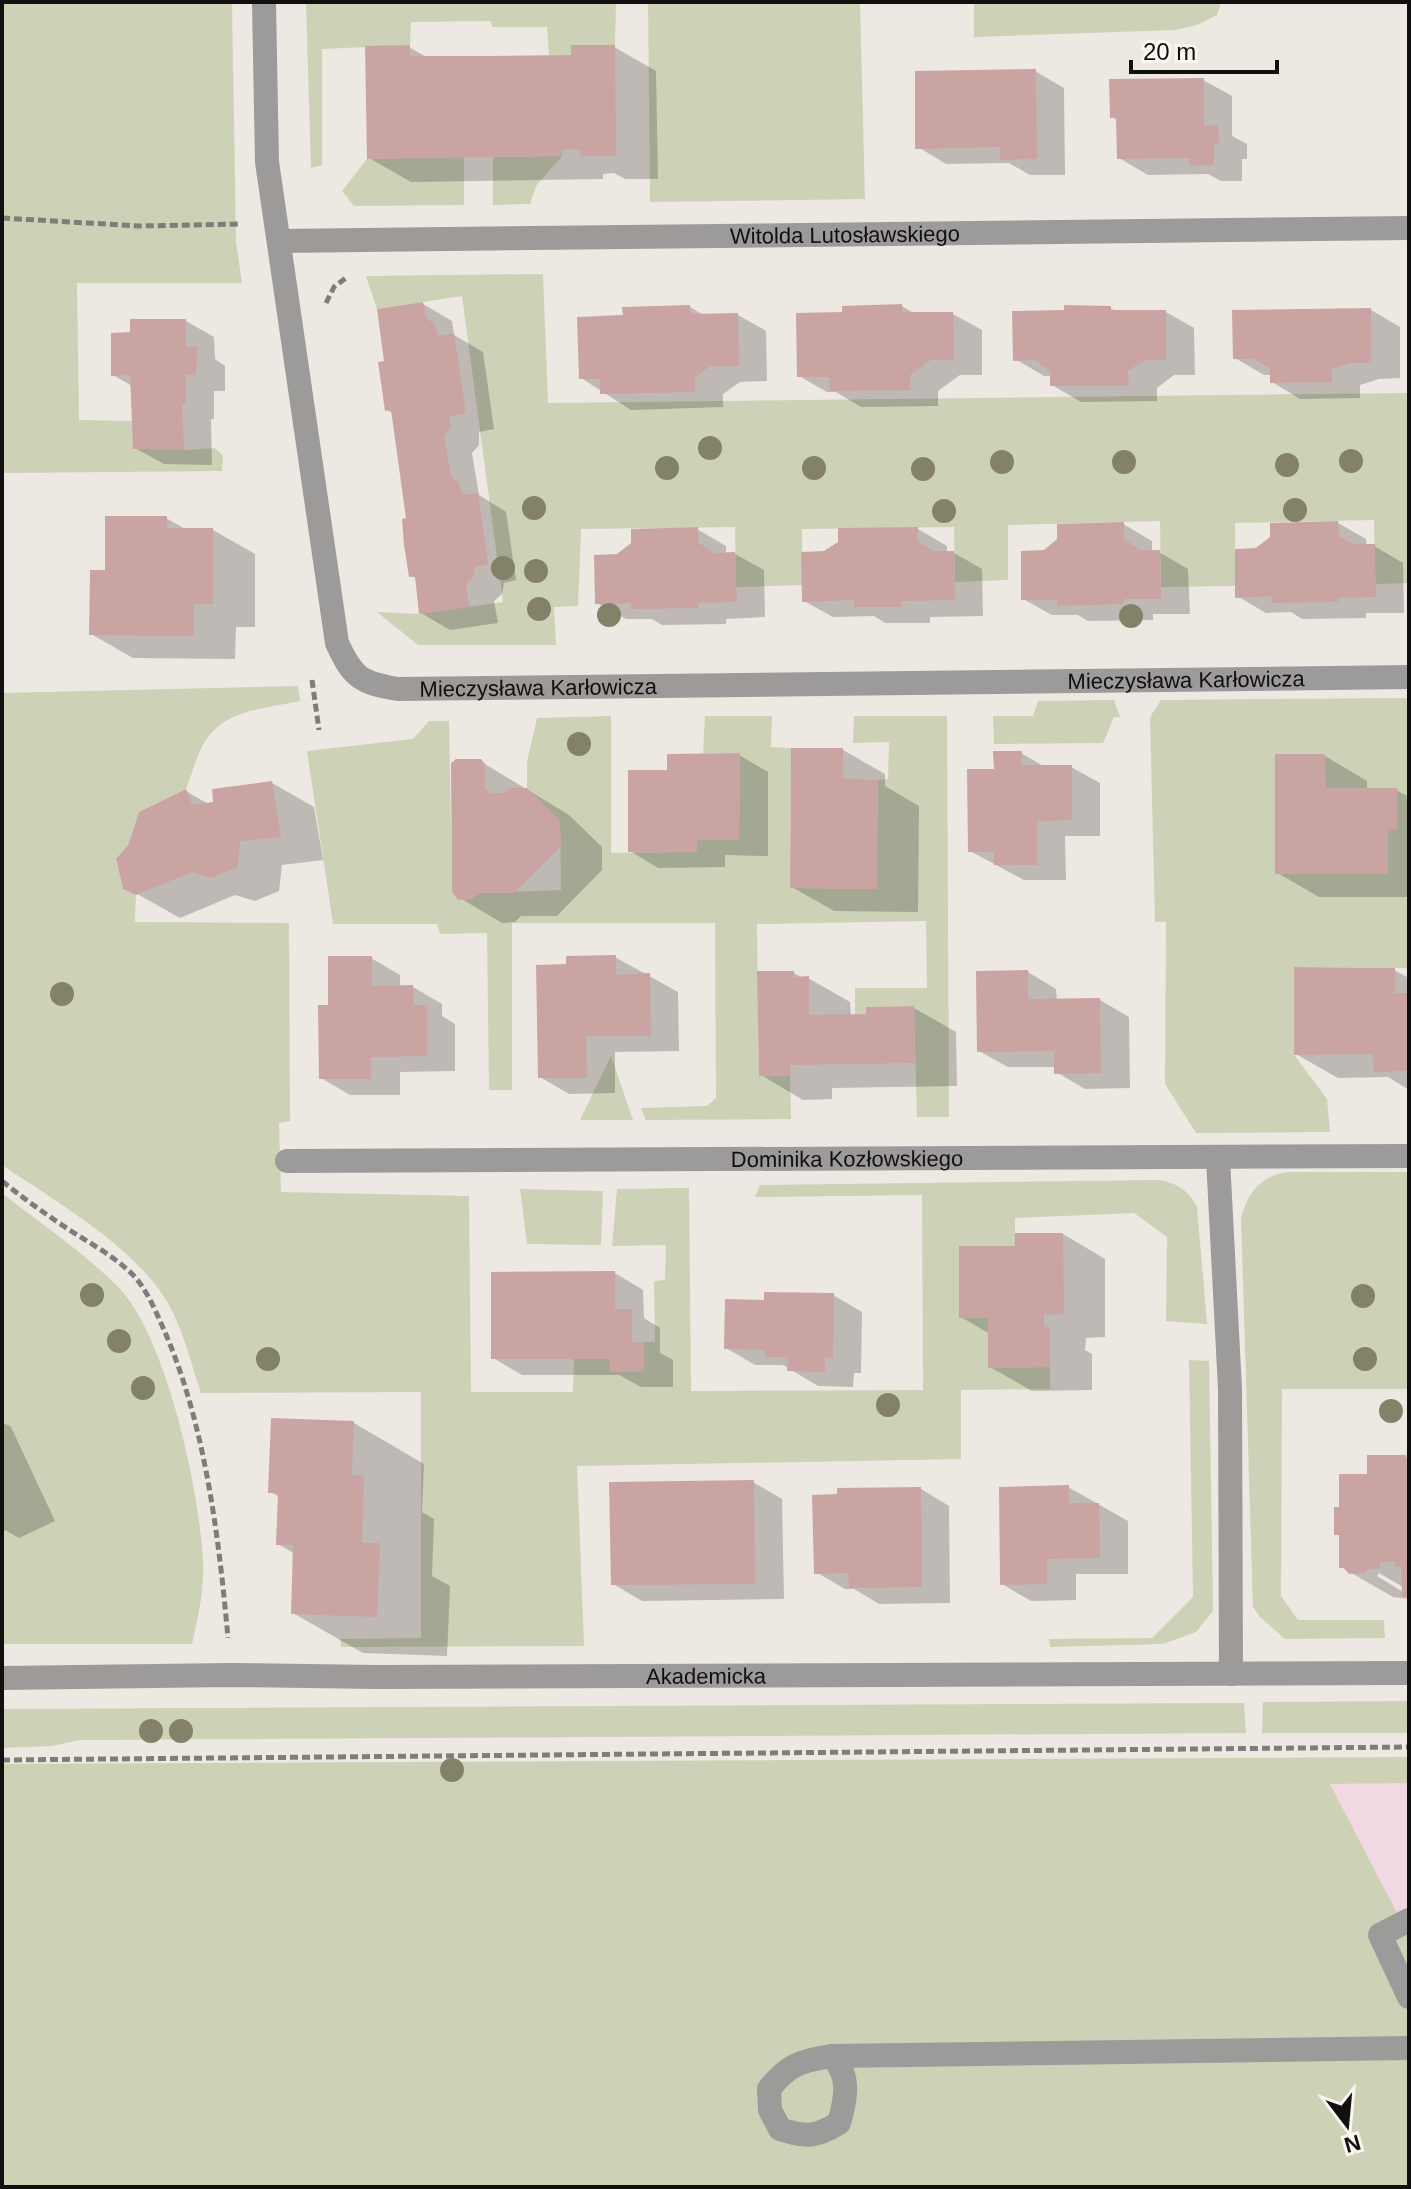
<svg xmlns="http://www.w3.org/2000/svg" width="1411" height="2189" font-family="Arial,sans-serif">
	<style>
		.commercial { fill: #f1d8e2 }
		.green { fill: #cdd1b6 }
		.shadow { fill: #0003; fill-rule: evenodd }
		.building { fill: #caa4a2 }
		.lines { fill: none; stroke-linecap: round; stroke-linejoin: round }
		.path { stroke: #807c79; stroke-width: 5; stroke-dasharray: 8 4; stroke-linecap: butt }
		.lane { stroke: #9d9a9a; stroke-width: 24 }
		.street { stroke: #9d9a9a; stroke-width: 24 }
		.tree { fill: #838269 }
		.labels { text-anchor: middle; stroke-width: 8; stroke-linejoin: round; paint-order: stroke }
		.street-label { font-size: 22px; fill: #12100e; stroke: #fcf6f0 }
	</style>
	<rect width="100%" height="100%" fill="#eee8e3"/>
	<path class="commercial" d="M1409,1783V1936L1330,1784Z"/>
	<g class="green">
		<path d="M2,2H232L236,241L242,283H77L79,420L133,421L184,450L215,448L223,456L222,471L2,473Z"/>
		<path d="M306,2H616L615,45H571V55H549L547,27H492L491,21L411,22L410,45L322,49V165L311,168Z"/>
		<path d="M648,2H860L865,199L650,202Z"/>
		<path d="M974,2H1221L1217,15L1197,25L1175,30L974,37Z"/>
		<path d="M562,156L536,186L530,204L493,205V157Z"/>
		<path d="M464,157V205L354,206L342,191L367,159Z"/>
		<path d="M543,274L548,403L1409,393V583L1375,584L1374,520L1235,523V586L1161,587L1160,521L1008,525V580L955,582L954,527L802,529V585L736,587L735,527L581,529L578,606L554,607L556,645H418L377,612L419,614L503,602L462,296L377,309L366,276Z"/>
		<path d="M298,686L300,701C268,708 229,709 208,737C198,750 193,772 186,789L139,812L128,845L116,860L123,888L136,895L135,922L289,923L290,1121L279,1123L281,1192L469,1196L471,1392H573L574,1359H610L611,1372L644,1371V1342H655L654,1281L665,1280L666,1245L612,1246L617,1189L689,1188L691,1391L923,1390L922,1195L755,1197L760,1185L1160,1180C1178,1184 1188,1190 1197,1207L1207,1324L1166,1321L1167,1237L1134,1213L1015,1218V1246H959V1318H988L989,1368L1050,1367V1389L961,1390V1459L577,1466L584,1646L341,1647L340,1639L421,1638V1392L201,1393C190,1360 181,1320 160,1291C127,1243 51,1198 2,1165V693Z"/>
		<path d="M1409,698V968L1294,967V1055L1327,1099L1330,1132L1196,1133L1165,1084L1166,922H1155L1150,717L1161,700Z"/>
		<path d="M1114,700L1120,717H1114L1103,743L994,744L993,716H1033L1038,701Z"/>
		<path d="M611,716V853L697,852V840H739L740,754L703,753L705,716H772L771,747L791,748L790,888L876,889L878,780L888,779L889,742L853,743L854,716H947L949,1117H917L914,1006L866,1007V1014H855V988H927L926,921L757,924L759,1076H790L791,1119L646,1120L641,1108L707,1106L716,1098L715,923H512V1090H489L487,933L440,934L437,924H333L307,751L413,739L429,721H449L452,892L458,900L472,899L479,893L561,890L560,821L527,788V762L537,718Z"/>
		<path d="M611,1056L633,1120H580Z"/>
		<path d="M1288,1172H1409V1389H1282L1281,1596L1298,1620H1384L1385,1638L1285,1639L1260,1617L1253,1607L1241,1217C1249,1191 1261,1176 1288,1172Z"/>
		<path d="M520,1189L603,1191L601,1245L527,1244Z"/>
		<path d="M2,1193C41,1224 85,1253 120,1289C168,1340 205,1508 203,1578C202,1600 197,1622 192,1644H2Z"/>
		<path d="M1189,1360L1209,1361L1213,1611L1196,1632L1163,1644L1050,1647L1049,1639L1152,1638L1193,1597Z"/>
		<path d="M1409,1701V1733H1262L1263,1702Z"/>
		<path d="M1244,1703L1246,1733L79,1740L53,1746L2,1748V1709Z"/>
		<path d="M1409,1757V1783L1330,1784L1409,1936V2187H2V1764Z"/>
	</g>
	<g class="shadow">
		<path d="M409,47L428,58L573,57L614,47L656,71L658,179H625L614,173L603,174V179L411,182L369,158Z"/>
		<path d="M1035,71L1064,88L1065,175H1030L1009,163L946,164L918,147Z"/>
		<path d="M1203,80L1232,96V136L1247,144V159H1242V181H1221L1208,174L1148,175L1119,158L1118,121L1112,117Z"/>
		<path d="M423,304L452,321L454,335L483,352L494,429L479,432V445L472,453L479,495L506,512L516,580L504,583L502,594L494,601L498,623L450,630L421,613L417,579L411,576L408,520L394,414L387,410L386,363Z"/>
		<path d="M902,306L915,314H953L982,330V375H960L938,391V406L861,407L836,392H827L799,376L844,314Z"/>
		<path d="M690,307L705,316L738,315L766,331L767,381L740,382L723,394V407L631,410L581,378L625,317Z"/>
		<path d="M1110,308L1118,312H1166L1194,328L1195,375H1174L1157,388V401L1081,402L1052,385V376H1044L1015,359L1066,312Z"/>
		<path d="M1371,310L1400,327V378L1379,379L1360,385V398L1300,399L1272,382V375H1264L1235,358Z"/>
		<path d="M186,321L214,337L215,359L225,366V391H214V419H211L212,465L164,464L135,448L132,386L113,375L132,334Z"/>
		<path d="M166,518L187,530H213L255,554V627H236L235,659L133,658L91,634L107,572Z"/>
		<path d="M1338,523L1366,539L1367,546H1374L1403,563L1404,613H1366V618L1302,619L1291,612L1266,613L1237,596L1256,550Z"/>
		<path d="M1123,524L1152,541V552H1159L1188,569L1190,614H1153V620L1088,621L1078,615H1052L1023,599L1045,552L1060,540Z"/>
		<path d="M697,529L726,546V554H735L764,570L765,617L726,619V624L662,625L652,619H626L597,603L617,556Z"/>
		<path d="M918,529L947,546V553H954L982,569L983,616L930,617V623H885L874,616L833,617L804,601L825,553Z"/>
		<path d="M843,750L885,774V786L919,806L918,912L834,911L792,887Z"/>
		<path d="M1021,753L1045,767H1071L1100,783V836H1065L1066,880H1024L970,851L996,771Z"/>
		<path d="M739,755L768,772V856L725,855V867L658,868L630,851L669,772Z"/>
		<path d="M1325,756L1367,781V790H1396L1409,797V897H1319L1276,872Z"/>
		<path d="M480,761L569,815L602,847V870L557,916H521L515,922L502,923L460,898Z"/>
		<path d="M272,783L314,807L323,860L282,865L279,891L255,901L235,895L180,918L125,887L186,791L210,805Z"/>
		<path d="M615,957L678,992L679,1051L615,1052V1093L569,1094L540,1077L568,966Z"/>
		<path d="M371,958L400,975V987H413L442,1004V1016L455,1024V1071L400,1072V1095H350L321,1078L330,1007Z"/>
		<path d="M1394,970L1409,978V1090L1388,1077L1338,1078L1296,1054Z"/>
		<path d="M1028,972L1056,989L1057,1001L1100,1000L1129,1017L1130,1088L1085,1089L1056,1072V1067H1008L979,1051Z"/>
		<path d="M794,973L803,978H808L850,1002L851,1016L914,1008L956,1032L957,1086L832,1088V1099L803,1100L761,1075Z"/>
		<path d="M1063,1234L1105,1259V1337L1086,1338L1085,1350L1092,1354V1390L1032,1391L990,1367V1334L961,1317L1017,1248Z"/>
		<path d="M615,1273L643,1290L644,1318L660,1328V1353L673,1360V1387H641L619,1375H522L493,1358Z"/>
		<path d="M833,1295L862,1312L861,1373H854L853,1387L818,1386L783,1365H755L726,1348L766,1302Z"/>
		<path d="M2,1422L11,1427L55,1521L19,1538L5,1530L2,1532Z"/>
		<path d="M354,1423L424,1464L422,1512L434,1519L432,1576L450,1586L447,1656L363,1653L293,1613L295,1554L278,1544L280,1497L270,1492Z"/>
		<path d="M1405,1456L1409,1459V1599L1393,1597L1341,1567V1536L1336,1534L1341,1508L1369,1476ZM1379,1573L1403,1587V1592L1377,1576Z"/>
		<path d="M753,1482L782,1499L784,1599L642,1601L613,1584Z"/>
		<path d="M1068,1487L1128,1521V1574H1076V1600L1031,1601L1002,1584Z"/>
		<path d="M921,1489L949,1506L950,1603L879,1604L854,1589H845L816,1572Z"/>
	</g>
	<g class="building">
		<path d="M410,45V56H492L571,55V45H615L616,156H581L580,149L562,150V156L367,159L365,46Z"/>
		<path d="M1036,69L1037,159L1000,160V147L915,149V71Z"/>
		<path d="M1204,78V126L1218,125L1219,143H1214V165L1190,166V158L1117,159L1116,118H1110L1109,79Z"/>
		<path d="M423,302L426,318L435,324L438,336L454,333L466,413L450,416V428L444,436L451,476L459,483L463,495L478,493L488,564L475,567L473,578L466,584L469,607L419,614L415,576L409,577L404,545L402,519L406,518L391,410L385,411L378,362L384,361L377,309Z"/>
		<path d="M902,304V312H953L954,360H931L910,375V390L830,391L829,377H797L796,313L842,312V306Z"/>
		<path d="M690,305L691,314L738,313L739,366H711L695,377V392L600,394V379H579L577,317L623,315L622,307Z"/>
		<path d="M1064,305L1111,306V310H1166V360H1145L1128,371L1129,386H1050V371L1035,360L1013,361L1012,311L1064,310Z"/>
		<path d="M1371,308V363H1349L1332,369V382L1270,383V368L1253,359H1233L1232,310Z"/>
		<path d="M130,319H186V347H197L196,375H186V403H182L184,450L133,449L130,375L111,376V333L130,332Z"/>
		<path d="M105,516H167V528H213V604H194V636L89,635L90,570H105Z"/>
		<path d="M1338,521L1339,536L1353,544H1375L1376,597L1338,598V602L1271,603L1272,596L1235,598V549L1256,548L1270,537V523Z"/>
		<path d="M1124,522V539L1140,550H1160L1161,599H1124V604L1090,605L1057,606L1058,600H1021V551L1044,550L1057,539V524Z"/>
		<path d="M698,527V542L714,553L735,552L737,602L698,603V608L631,609V603L595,604L594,555L617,554L631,543V529Z"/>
		<path d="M918,527V541L933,551H954L955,600L902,601V607H854V600L802,602L801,552L824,551L838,542V528Z"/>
		<path d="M791,748H843V779L878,780L877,889L790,888Z"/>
		<path d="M993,751H1022L1021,765H1072V820L1037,821V865H994V852H968L967,769H994Z"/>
		<path d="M740,753L739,840H697V852H628V770H667V754Z"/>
		<path d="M1275,754H1325L1326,788H1397V829H1388V874H1275Z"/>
		<path d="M456,759H481L485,764V789L491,793H505L510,788H527L560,821L561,846L514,893H479L472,899L458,900L452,892L451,763Z"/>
		<path d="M272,781L281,837L240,841L238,867L211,878L192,872L136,895L123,889L116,859L128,845L139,812L186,789L192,805L213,802L212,789Z"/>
		<path d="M616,955V975L650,973L651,1036H586L587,1078H538L536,965L566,964V956Z"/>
		<path d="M328,956H372V986L413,985L414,1005H427V1056L371,1057V1079H319L318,1005H328Z"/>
		<path d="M1294,967L1395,968V993H1409V1071L1374,1072L1373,1054L1294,1055Z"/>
		<path d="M1028,970V999L1100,998L1101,1073L1054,1074V1051L977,1052L976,971Z"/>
		<path d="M757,971H794V977L809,976V1015L866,1014V1007L914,1006L915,1063L790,1065V1076H759Z"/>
		<path d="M1015,1233H1063L1064,1314L1044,1315V1327H1050V1367L988,1368V1318H959V1246H1015Z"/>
		<path d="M615,1271V1309H632V1342H644V1371L610,1372V1359H491V1272Z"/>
		<path d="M764,1292L834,1293L833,1358L825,1357V1372L787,1371L788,1357H765V1350L724,1349L725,1299L764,1300Z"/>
		<path d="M271,1418L354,1421L352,1475L364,1476L362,1543H380L377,1617L291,1614L293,1545H276L278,1493H268Z"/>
		<path d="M1367,1455H1406V1459L1409,1458V1597H1402L1401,1567H1395V1562H1380V1568L1368,1569L1364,1573L1349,1574L1344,1568H1339V1535H1334V1507H1339V1474H1367Z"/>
		<path d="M754,1480L755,1584L611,1585L609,1482Z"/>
		<path d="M1069,1485V1503H1099L1100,1558L1047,1559V1584L1000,1585L999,1487Z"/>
		<path d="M921,1487L922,1587L849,1588L848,1573L814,1574L812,1495L837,1494V1488Z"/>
	</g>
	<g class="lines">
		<g class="path">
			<path d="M2,218L139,226L241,224"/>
			<path d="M326,303L334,287L347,277"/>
			<path d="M312,680L319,730"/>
			<path d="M2,1181C24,1199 47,1215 71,1231C93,1245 117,1258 135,1277C148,1292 156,1312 164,1330C205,1423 219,1538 228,1638"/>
			<path d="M2,1760L1409,1747"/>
		</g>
		<g class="lane">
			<path d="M1409,1920L1380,1935L1409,1997"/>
			<path d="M831,2056C851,2074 846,2099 839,2123C816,2137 806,2138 780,2129L770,2110L769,2089C788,2065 800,2061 831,2056L1409,2048"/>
		</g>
		<g class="street">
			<path id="s1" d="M264,2L267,162L337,643C353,678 361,683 398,689L1409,677"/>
			<path id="s2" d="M279,241L1409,228"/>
			<path d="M1218,1158L1230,1389L1231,1674"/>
			<path id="s3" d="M287,1161L1409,1156"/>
			<path id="s4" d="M2,1678L231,1675L378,1677L1409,1673"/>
		</g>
	</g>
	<g class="tree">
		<circle cx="710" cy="448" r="12"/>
		<circle cx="1351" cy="461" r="12"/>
		<circle cx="1002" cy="462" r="12"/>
		<circle cx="1124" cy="462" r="12"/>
		<circle cx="1287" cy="465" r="12"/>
		<circle cx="667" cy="468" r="12"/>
		<circle cx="814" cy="468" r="12"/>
		<circle cx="923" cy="469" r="12"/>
		<circle cx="534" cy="508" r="12"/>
		<circle cx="1295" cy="510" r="12"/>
		<circle cx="944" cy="511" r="12"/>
		<circle cx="503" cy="568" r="12"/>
		<circle cx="536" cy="571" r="12"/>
		<circle cx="539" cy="609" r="12"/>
		<circle cx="609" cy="615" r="12"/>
		<circle cx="1131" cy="616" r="12"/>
		<circle cx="579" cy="744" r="12"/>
		<circle cx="62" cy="994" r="12"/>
		<circle cx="92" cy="1295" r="12"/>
		<circle cx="1363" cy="1296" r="12"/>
		<circle cx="119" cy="1341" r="12"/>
		<circle cx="268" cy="1359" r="12"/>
		<circle cx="1365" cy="1359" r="12"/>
		<circle cx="143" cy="1388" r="12"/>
		<circle cx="888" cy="1405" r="12"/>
		<circle cx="1391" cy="1411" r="12"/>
		<circle cx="151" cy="1731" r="12"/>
		<circle cx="181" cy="1731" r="12"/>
		<circle cx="452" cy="1770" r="12"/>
	</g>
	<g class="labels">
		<g class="street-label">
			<text dy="8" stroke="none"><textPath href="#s2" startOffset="566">Witolda Lutosławskiego</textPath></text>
			<text dy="8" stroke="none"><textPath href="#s1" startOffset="1516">Mieczysława Karłowicza</textPath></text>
			<text dy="8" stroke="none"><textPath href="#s1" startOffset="868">Mieczysława Karłowicza</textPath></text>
			<text dy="8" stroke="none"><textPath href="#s3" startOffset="560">Dominika Kozłowskiego</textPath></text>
			<text dy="8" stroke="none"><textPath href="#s4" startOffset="704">Akademicka</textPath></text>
		</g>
	</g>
	<rect width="1411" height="2189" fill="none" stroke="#12100e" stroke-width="8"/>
	<g transform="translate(1347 2125) rotate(164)" stroke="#fcf6f0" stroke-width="6" paint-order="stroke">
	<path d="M0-6L14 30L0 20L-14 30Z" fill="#12100e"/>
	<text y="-12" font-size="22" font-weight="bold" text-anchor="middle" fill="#12100e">N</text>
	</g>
	<path d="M1131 60v12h146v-12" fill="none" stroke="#12100e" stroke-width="4"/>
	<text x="1143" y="60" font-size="24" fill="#12100e" stroke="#fcf6f0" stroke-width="6" paint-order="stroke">20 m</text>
</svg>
